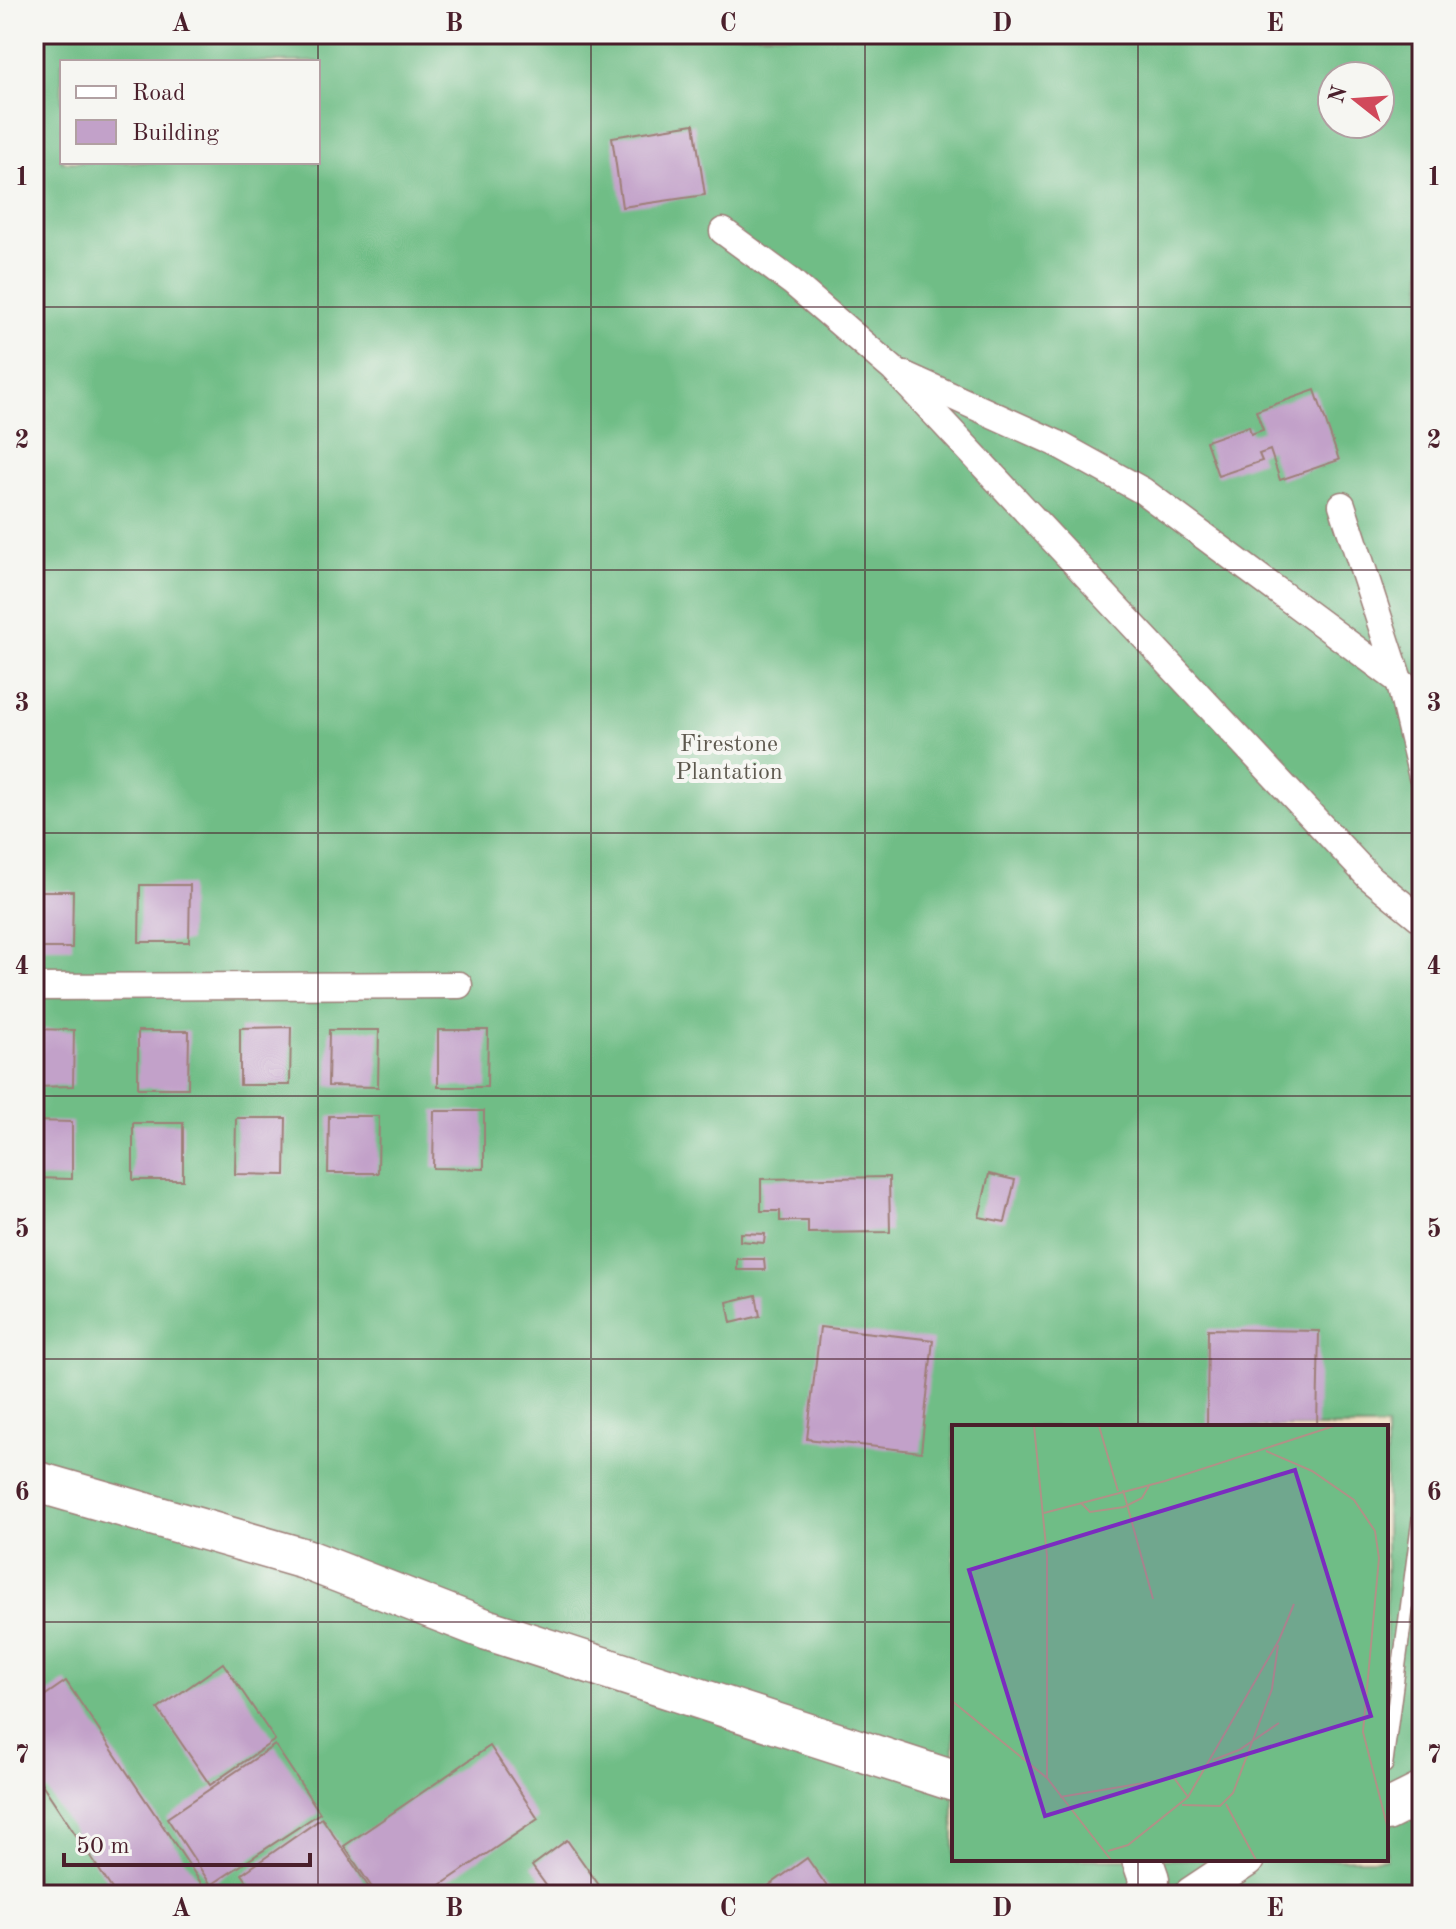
<svg xmlns="http://www.w3.org/2000/svg" width="1456" height="1929" font-family="'Old Standard TT',serif">
	<style>
		.forest { fill: #6fbd86; stroke: #5c6e58; stroke-width: 2; fill-rule: evenodd }
		.building { fill: #c2a1c9 }
		.lines { fill: none; stroke-linecap: round; stroke-linejoin: round }
		.service-casing { stroke: #9e7f78; stroke-width: 15 }
		.minor-casing { stroke: #9e7f78; stroke-width: 29 }
		.secondary-casing { stroke: #9e7f78; stroke-width: 39 }
		.primary-casing { stroke: #9e7f78; stroke-width: 43 }
		.service { stroke: #fff; stroke-width: 12 }
		.minor { stroke: #fff; stroke-width: 26 }
		.secondary { stroke: #fff; stroke-width: 36 }
		.primary { stroke: #fff; stroke-width: 40 }
		.grid { fill: none; stroke: #4a1f2b; stroke-width: 2; stroke-opacity: 0.55 }
		.labels { text-anchor: middle; stroke-width: 8; stroke-linejoin: round; paint-order: stroke }
		.park-label { font-size: 24px; fill: #5d584e; stroke: #f6f6f2 }
		.inset-road { fill: none; stroke: #af9287; stroke-width: 2 }
		.view { fill: #7b2cbf; fill-opacity: 0.15; stroke: #7b2cbf; stroke-width: 4 }
		.inset-edge { fill: none; stroke: #4a1f2b; stroke-width: 4 }
		.neatline { fill: none; stroke: #4a1f2b; stroke-width: 3 }
		.grid-label { font-size: 26px; text-anchor: middle; font-weight: bold; fill: #4a1f2b }
	</style>
	<rect width="100%" height="100%" fill="#f6f6f2"/>
	<filter id="ink" filterUnits="userSpaceOnUse"><feTurbulence type="fractalNoise" baseFrequency=".0125" numOctaves="2"/><feDisplacementMap in="SourceGraphic" scale="16" xChannelSelector="R" yChannelSelector="G"/><feConvolveMatrix kernelMatrix="1 2 1 2 8 2 1 2 1" color-interpolation-filters="sRGB"/></filter>
	<filter id="wash" filterUnits="userSpaceOnUse"><feTurbulence type="fractalNoise" baseFrequency=".006" numOctaves="4" result="noise"/><feDisplacementMap in="SourceGraphic" scale="32" xChannelSelector="R" yChannelSelector="G"/><feGaussianBlur stdDeviation="1.8" result="paint"/><feColorMatrix in="noise" values="0 0 0 0 0 0 0 0 0 0 0 0 0 0 0 0 0 1.4 0 .05"/><feComposite in="paint" operator="in"/></filter>
	<g filter="url(#wash)">
		<rect width="100%" height="100%" fill="#f3dfc4"/>
		<path class="forest" d="M34,34H1422V1895H34ZM62,62H318V162H62ZM1332,76H1380V124H1332ZM954,1427H1386V1859H954Z"/>
		<g id="blocks">
			<g class="building">
				<path d="M694,124L705,195L622,207L612,137Z"/>
				<path d="M1315,390L1339,460L1280,480L1270,450L1259,454L1262,461L1218,476L1206,441L1249,426L1251,434L1263,430L1256,411Z"/>
				<path d="M140,885H190L189,942H139Z"/>
				<path d="M34,891H73L72,948H34Z"/>
				<path d="M291,1027L290,1085H240V1028Z"/>
				<path d="M34,1029L74,1030L73,1086L34,1087Z"/>
				<path d="M329,1030H379L378,1087L328,1086Z"/>
				<path d="M438,1030H488L487,1087H438Z"/>
				<path d="M138,1031H189L188,1088H138Z"/>
				<path d="M434,1111H484V1169L433,1168Z"/>
				<path d="M329,1116H379L378,1173H328Z"/>
				<path d="M236,1118H286L285,1175L235,1174Z"/>
				<path d="M34,1121L72,1122V1179L34,1178Z"/>
				<rect x="133" y="1123" width="50" height="57"/>
				<path d="M989,1174L1015,1180L1005,1222L979,1217Z"/>
				<path d="M889,1177L890,1232L808,1233V1221H780V1211H761V1179Z"/>
				<path d="M740,1233L765,1234L764,1243L740,1241Z"/>
				<path d="M737,1259H764L765,1270H737Z"/>
				<path d="M756,1295L760,1316L731,1323L727,1302Z"/>
				<path d="M820,1327L933,1340L921,1452L807,1439Z"/>
				<path d="M1208,1329L1319,1331L1317,1427H1207Z"/>
				<path d="M223,1663L275,1740L210,1785L158,1709Z"/>
				<path d="M66,1681L209,1895H116L34,1772V1703Z"/>
				<path d="M275,1745L320,1813L211,1885L167,1818Z"/>
				<path d="M490,1746L538,1819L426,1895H377L344,1846Z"/>
				<path d="M322,1818L374,1895H256L242,1874Z"/>
				<path d="M567,1840L606,1895H553L532,1866Z"/>
				<path d="M807,1858L833,1895H756Z"/>
			</g>
		</g>
	</g>
	<g filter="url(#ink)">
		<use href="#blocks" fill-opacity="0" stroke="#9e7f78" stroke-width="2"/>
		<g class="lines">
			<defs>
				<path id="service" d="M1386,1766L1422,1492"/>
				<g id="minor">
					<path d="M723,231L792,282L894,370L1369,877L1422,920"/>
					<path d="M905,375L1056,443L1143,491L1422,698"/>
					<path d="M1342,505L1399,680L1422,777"/>
					<path d="M34,987L459,985"/>
				</g>
				<path id="secondary" d="M1192,1895L1246,1859"/>
				<g id="primary">
					<path d="M34,1481L305,1559L488,1630L954,1781"/>
					<path d="M1386,1811L1422,1793"/>
					<path d="M1142,1859L1149,1879L1147,1895"/>
				</g>
			</defs>
			<use href="#service" class="service-casing"/>
			<use href="#minor" class="minor-casing"/>
			<use href="#secondary" class="secondary-casing"/>
			<use href="#primary" class="primary-casing"/>
			<use href="#service" class="service"/>
			<use href="#minor" class="minor"/>
			<use href="#secondary" class="secondary"/>
			<use href="#primary" class="primary"/>
		</g>
	</g>
	<path class="grid" d="M318,34V62M591,34V1895M865,34V1895M1138,34V1427M318,162V1895M34,307H1422M34,570H1422M34,833H1422M34,1096H1422M34,1359H1422M34,1622H954M1386,1622H1422M1138,1859V1895"/>
	<g class="labels">
		<g class="park-label">
			<text x="729" y="751">Firestone<tspan x="729" dy="28">Plantation</tspan></text>
		</g>
	</g>
	<g transform="translate(952 1425)">
		<rect width="436" height="436" fill="#f3dfc4"/>
		<path d="M0,1H436V435H0Z" fill="#6fbd86"/>
		<path class="inset-road" d="M82,1L95,131V353M147,1L166,66M314,26L360,46L402,75L423,106L427,133L411,307L436,404M171,65L201,174M129,78L138,87L172,82L190,73L198,59M92,88L213,56L382,1M0,276L95,353L159,435M261,335L287,325L327,298M108,372L222,353L236,372M274,379L304,435M230,380L268,381L281,368L320,264L326,220M156,426L176,420L236,372L327,215L342,179"/>
		<path class="view" d="M343,45L419,291L93,391L17,145Z"/>
		<rect width="436" height="436" class="inset-edge"/>
	</g>
	<rect width="1456" height="1929" fill="none" stroke="#f6f6f2" stroke-width="88"/>
	<rect x="60" y="60" width="260" height="104" fill="#f6f6f2" stroke="#b1a0a2" stroke-width="2"/>
	<rect x="76" y="86" width="40" height="12" fill="#ffffff" stroke="#b1a0a2" stroke-width="2"/>
	<text x="132" y="100" font-size="24" fill="#4a1f2b">Road</text>
	<rect x="76" y="120" width="40" height="24" fill="#c2a1c9" stroke="#b1a0a2" stroke-width="2"/>
	<text x="132" y="140" font-size="24" fill="#4a1f2b">Building</text>
	<g transform="translate(1356 100) rotate(287)"><circle r="38" fill="#f6f6f2" stroke="#b1a0a2" stroke-width="2"/>
	<path d="M0-6L14 30L0 20L-14 30Z" fill="#d1495b"/>
	<text y="-12" font-size="22" font-weight="bold" text-anchor="middle" fill="#4a1f2b">N</text>
	</g>
	<path d="M64 1853v12h246v-12" fill="none" stroke="#4a1f2b" stroke-width="4"/>
	<text x="76" y="1853" font-size="24" fill="#4a1f2b" stroke="#f6f6f2" stroke-width="6" paint-order="stroke">50 m</text>
	<rect x="44" y="44" width="1368" height="1841" class="neatline"/>
	<g class="grid-label">
		<text x="181" y="31">A</text>
		<text x="454" y="31">B</text>
		<text x="728" y="31">C</text>
		<text x="1002" y="31">D</text>
		<text x="1275" y="31">E</text>
		<text x="22" y="185">1</text>
		<text x="1434" y="185">1</text>
		<text x="22" y="448">2</text>
		<text x="1434" y="448">2</text>
		<text x="22" y="711">3</text>
		<text x="1434" y="711">3</text>
		<text x="22" y="974">4</text>
		<text x="1434" y="974">4</text>
		<text x="22" y="1237">5</text>
		<text x="1434" y="1237">5</text>
		<text x="22" y="1500">6</text>
		<text x="1434" y="1500">6</text>
		<text x="22" y="1763">7</text>
		<text x="1434" y="1763">7</text>
		<text x="181" y="1916">A</text>
		<text x="454" y="1916">B</text>
		<text x="728" y="1916">C</text>
		<text x="1002" y="1916">D</text>
		<text x="1275" y="1916">E</text>
	</g>
</svg>
